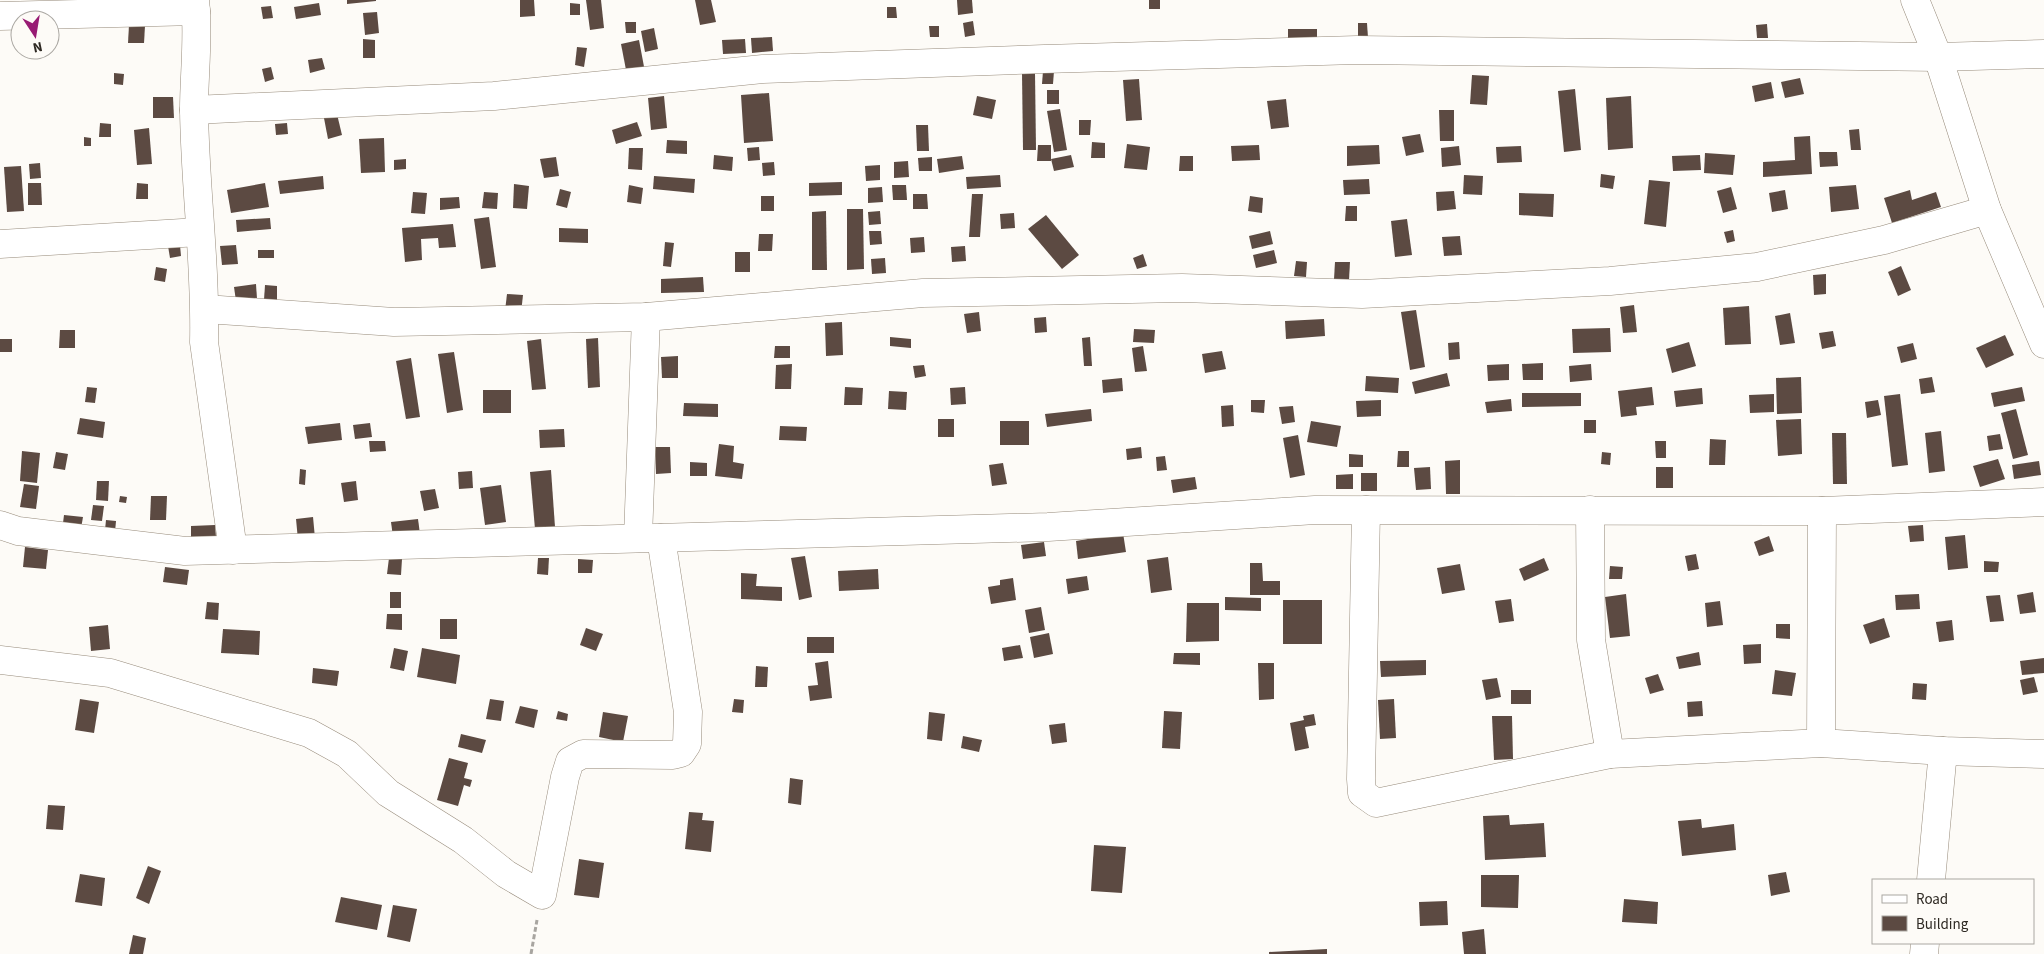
<svg xmlns="http://www.w3.org/2000/svg" width="2044" height="954" font-family="'Source Sans 3',sans-serif">
	<style>
		.building { fill: #5c4a42 }
		.lines { fill: none; stroke-linecap: round; stroke-linejoin: round }
		.minor-casing { stroke: #978b7b; stroke-width: 29 }
		.path { stroke: #a8a5a0; stroke-width: 3; stroke-dasharray: 5 2.5; stroke-linecap: butt }
		.minor { stroke: #fff; stroke-width: 28 }
	</style>
	<rect width="100%" height="100%" fill="#fdfbf7"/>
	<g class="building">
		<path d="M347,0H376V1L347,4Z"/>
		<path d="M520,0H534L535,16L520,17Z"/>
		<path d="M586,0H601L604,28L590,30Z"/>
		<path d="M695,0H711L716,22L700,25Z"/>
		<path d="M957,0H972L973,13L958,15Z"/>
		<rect x="1149" y="0" width="11" height="9"/>
		<path d="M319,3L321,15L296,19L294,7Z"/>
		<path d="M570,3L580,4V15H570Z"/>
		<path d="M271,6L273,18L263,19L261,7Z"/>
		<path d="M887,7H896L897,18H887Z"/>
		<path d="M377,12L379,33L365,35L363,13Z"/>
		<path d="M973,21L975,35L965,37L963,23Z"/>
		<path d="M625,22H636V33H626Z"/>
		<path d="M1358,23H1367L1368,38H1358Z"/>
		<path d="M1767,24L1768,38H1757L1756,25Z"/>
		<path d="M129,25L145,26L144,43H128Z"/>
		<path d="M929,26H939V37H930Z"/>
		<path d="M654,28L658,49L645,52L641,31Z"/>
		<rect x="1288" y="29" width="29" height="16"/>
		<path d="M772,37L773,51L752,53L751,38Z"/>
		<path d="M363,39L375,40V58H363Z"/>
		<path d="M745,39L746,53L723,54L722,40Z"/>
		<path d="M639,40L645,72L627,75L621,44Z"/>
		<path d="M577,47L587,48L584,67L575,65Z"/>
		<path d="M322,58L325,69L310,73L308,60Z"/>
		<path d="M271,67L274,79L265,82L262,69Z"/>
		<path d="M1043,71H1054L1053,84H1042Z"/>
		<path d="M114,73L124,74L123,85L114,84Z"/>
		<path d="M1022,73H1035L1036,150H1023Z"/>
		<path d="M1472,75L1489,76L1487,105L1470,104Z"/>
		<path d="M1800,78L1804,94L1785,98L1781,82Z"/>
		<path d="M1139,79L1142,120L1126,121L1123,80Z"/>
		<path d="M1771,82L1774,98L1755,102L1752,86Z"/>
		<path d="M1575,89L1581,150L1564,152L1558,91Z"/>
		<rect x="1047" y="90" width="12" height="14"/>
		<path d="M769,93L773,141L744,143L741,95Z"/>
		<path d="M664,96L667,128L651,130L648,98Z"/>
		<path d="M977,96L996,100L992,119L973,115Z"/>
		<path d="M1631,96L1633,148L1608,150L1606,98Z"/>
		<path d="M153,97H173L174,118H153Z"/>
		<path d="M1286,99L1289,127L1271,129L1267,101Z"/>
		<path d="M1060,109L1067,150L1054,152L1047,111Z"/>
		<path d="M336,110L342,135L328,139L323,113Z"/>
		<path d="M1439,110H1454V141H1440Z"/>
		<path d="M1079,120H1091L1090,135H1079Z"/>
		<path d="M637,122L642,136L616,144L612,130Z"/>
		<path d="M100,123L111,124V137H99Z"/>
		<path d="M287,123L288,134L276,135L275,124Z"/>
		<path d="M916,125H928L929,151H917Z"/>
		<path d="M149,128L152,164L137,165L134,130Z"/>
		<path d="M1859,129L1861,150H1851L1849,130Z"/>
		<path d="M1420,134L1424,152L1406,156L1402,137Z"/>
		<path d="M1810,136L1812,174L1763,177V162L1795,160L1794,137Z"/>
		<path d="M84,137L91,138V146H84Z"/>
		<path d="M384,138L385,172L361,173L359,139Z"/>
		<path d="M667,140L687,141V154L666,153Z"/>
		<path d="M1092,142L1105,143V158H1091Z"/>
		<path d="M1127,144L1150,147L1147,170L1124,168Z"/>
		<path d="M1038,145H1051V161H1037Z"/>
		<path d="M1259,145L1260,160L1232,161L1231,146Z"/>
		<path d="M1379,145L1380,164L1347,166V146Z"/>
		<path d="M1459,146L1461,165L1442,167L1441,148Z"/>
		<path d="M1521,146L1522,162L1497,163L1496,147Z"/>
		<path d="M759,147L760,160L748,161L747,148Z"/>
		<path d="M629,148H643L642,170L628,169Z"/>
		<path d="M1819,152H1837L1838,166L1820,167Z"/>
		<path d="M1705,153L1735,155L1733,175L1704,173Z"/>
		<path d="M714,155L733,157L732,171L713,169Z"/>
		<path d="M1071,155L1074,167L1054,171L1051,159Z"/>
		<path d="M1700,155L1701,170L1673,171L1672,156Z"/>
		<path d="M962,156L964,169L939,173L937,159Z"/>
		<path d="M1180,156H1193V171H1179Z"/>
		<path d="M556,157L559,176L544,178L540,159Z"/>
		<path d="M932,157V171H919L918,158Z"/>
		<path d="M406,159V169L394,170V160Z"/>
		<path d="M908,161L909,177L894,178V162Z"/>
		<path d="M774,162L775,175L763,176L762,163Z"/>
		<path d="M40,163L41,178L30,179L29,164Z"/>
		<path d="M880,165V180L866,181L865,166Z"/>
		<path d="M21,166L24,211L7,212L4,167Z"/>
		<path d="M1601,174L1615,176L1613,189L1600,187Z"/>
		<path d="M1000,175L1001,187L967,189L966,177Z"/>
		<path d="M1464,175L1483,176L1482,195L1463,194Z"/>
		<path d="M323,176L324,189L280,194L278,181Z"/>
		<path d="M654,176L695,179L694,193L653,189Z"/>
		<path d="M1369,179L1370,194L1344,195L1343,180Z"/>
		<path d="M1649,180L1670,182L1666,227L1644,224Z"/>
		<path d="M842,182V195L809,196V183Z"/>
		<path d="M28,183H41L42,205H28Z"/>
		<path d="M137,183L148,184V199H136Z"/>
		<path d="M265,183L269,207L231,213L227,190Z"/>
		<path d="M514,184L529,186L527,209L513,208Z"/>
		<path d="M629,185L643,188L641,204L627,202Z"/>
		<path d="M892,185H906L907,200H893Z"/>
		<path d="M1856,185L1859,209L1831,212L1829,187Z"/>
		<path d="M882,187L883,202L868,203V188Z"/>
		<path d="M1731,187L1737,209L1723,213L1717,191Z"/>
		<path d="M560,189L571,192L567,208L556,205Z"/>
		<path d="M1785,190L1788,209L1772,212L1769,193Z"/>
		<path d="M1910,190L1912,200L1936,192L1941,207L1892,223L1884,198Z"/>
		<path d="M1454,191L1456,209L1437,211L1436,192Z"/>
		<path d="M413,192L427,193L425,214L411,213Z"/>
		<path d="M484,192L498,193L497,209L482,208Z"/>
		<path d="M1519,193L1554,194L1553,217L1519,215Z"/>
		<path d="M913,194H927L928,209H913Z"/>
		<path d="M972,194H983L980,237H969Z"/>
		<rect x="761" y="196" width="13" height="15"/>
		<path d="M1250,196L1263,198L1262,213L1248,211Z"/>
		<path d="M459,197L460,208L440,210V198Z"/>
		<path d="M1346,206H1357V221H1345Z"/>
		<path d="M847,209H863L864,269L847,270Z"/>
		<path d="M826,211L827,270H812V212Z"/>
		<path d="M880,211L881,224L869,225L868,212Z"/>
		<path d="M1014,213L1015,228L1001,229L1000,214Z"/>
		<path d="M1046,215L1079,255L1062,269L1028,229Z"/>
		<path d="M489,217L496,267L481,269L474,219Z"/>
		<path d="M270,218L271,229L237,232L236,220Z"/>
		<path d="M1407,219L1412,255L1395,257L1391,221Z"/>
		<path d="M453,224L456,247L439,248L438,238L421,239L422,260L405,262L402,228Z"/>
		<path d="M559,228L588,229V243L559,242Z"/>
		<path d="M1733,230L1735,241L1727,243L1724,232Z"/>
		<path d="M869,231H881L882,244L870,245Z"/>
		<path d="M1270,231L1273,244L1252,249L1249,236Z"/>
		<path d="M759,234H773L772,251H758Z"/>
		<path d="M1460,236L1462,255L1444,256L1442,237Z"/>
		<path d="M924,237L925,252L911,253L910,238Z"/>
		<path d="M665,242L674,243L671,267L663,266Z"/>
		<path d="M180,245L181,256L170,258L168,246Z"/>
		<path d="M236,245L238,264L222,265L220,246Z"/>
		<path d="M965,246L966,261L952,262L951,247Z"/>
		<rect x="258" y="250" width="16" height="8"/>
		<path d="M1274,250L1277,263L1256,268L1253,255Z"/>
		<rect x="735" y="252" width="15" height="20"/>
		<path d="M1143,254L1147,266L1137,269L1133,258Z"/>
		<path d="M885,258L886,273L872,274L871,259Z"/>
		<path d="M1296,261L1307,262L1306,277L1294,276Z"/>
		<path d="M1335,262H1350L1349,280L1334,279Z"/>
		<path d="M1901,266L1911,290L1898,296L1888,272Z"/>
		<path d="M156,267L167,269L165,282L154,280Z"/>
		<path d="M1826,274V294L1814,295L1813,275Z"/>
		<path d="M703,277L704,292L661,293V279Z"/>
		<path d="M256,284L257,299L236,301L234,287Z"/>
		<path d="M265,285L277,286V300H264Z"/>
		<path d="M507,294L523,295L521,313L505,311Z"/>
		<path d="M1634,305L1637,332L1623,333L1620,307Z"/>
		<path d="M1749,306L1751,344L1725,345L1723,308Z"/>
		<path d="M1416,310L1425,367L1410,370L1401,312Z"/>
		<path d="M979,312L981,331L967,333L964,314Z"/>
		<path d="M1790,313L1795,343L1780,345L1775,316Z"/>
		<path d="M1046,317L1047,332L1035,333L1034,318Z"/>
		<path d="M1324,319L1325,336L1286,339L1285,321Z"/>
		<path d="M842,322L843,355L826,356L825,323Z"/>
		<path d="M1610,328L1611,352L1573,353L1572,329Z"/>
		<path d="M1134,329L1155,330L1154,343L1133,342Z"/>
		<path d="M60,330H75V348H59Z"/>
		<path d="M1833,331L1836,346L1822,349L1819,333Z"/>
		<path d="M2005,335L2014,355L1986,368L1976,348Z"/>
		<path d="M890,337L911,339V348L890,346Z"/>
		<path d="M1090,337L1092,366H1084L1082,338Z"/>
		<path d="M598,338L600,387L588,388L586,339Z"/>
		<rect x="0" y="339" width="12" height="13"/>
		<path d="M541,339L546,389L532,390L527,341Z"/>
		<path d="M1459,342L1460,359L1449,360L1448,343Z"/>
		<path d="M1689,342L1696,366L1672,373L1666,349Z"/>
		<path d="M1913,343L1917,359L1901,363L1897,347Z"/>
		<path d="M775,346H790V358H774Z"/>
		<path d="M1143,346L1147,371L1135,372L1132,348Z"/>
		<path d="M1222,351L1226,369L1205,373L1202,354Z"/>
		<path d="M454,352L463,410L447,413L438,354Z"/>
		<path d="M678,356V378H662L661,357Z"/>
		<path d="M411,358L420,417L406,419L396,361Z"/>
		<path d="M1543,363V380H1523L1522,364Z"/>
		<path d="M792,364L791,389H775L776,365Z"/>
		<path d="M1509,364V380L1488,381L1487,365Z"/>
		<path d="M1591,364L1592,380L1570,382L1569,366Z"/>
		<path d="M924,365L926,376L915,378L913,366Z"/>
		<path d="M1447,373L1450,386L1415,394L1412,382Z"/>
		<path d="M1366,376L1399,378L1398,393L1365,391Z"/>
		<path d="M1801,377L1802,413L1777,414L1776,378Z"/>
		<path d="M1932,377L1935,392L1921,394L1919,379Z"/>
		<path d="M1122,378L1123,391L1103,393L1102,380Z"/>
		<path d="M87,387L97,388L95,403L85,402Z"/>
		<path d="M845,387L863,388L862,405H844Z"/>
		<path d="M965,387L966,404L951,405L950,388Z"/>
		<path d="M1652,387L1654,405L1636,407L1637,415L1621,417L1618,391Z"/>
		<path d="M2022,387L2025,401L1994,407L1991,393Z"/>
		<path d="M1702,388L1703,404L1676,407L1674,391Z"/>
		<rect x="483" y="390" width="28" height="23"/>
		<path d="M889,391L907,392L906,410L888,409Z"/>
		<path d="M1522,393H1581V406L1522,407Z"/>
		<path d="M1774,394V412L1750,413L1749,395Z"/>
		<path d="M1900,394L1908,465L1892,467L1884,396Z"/>
		<path d="M1511,399L1512,411L1487,413L1485,402Z"/>
		<path d="M1251,400H1265L1264,413L1251,412Z"/>
		<path d="M1381,400V416L1357,417L1356,401Z"/>
		<path d="M1878,400L1881,415L1867,418L1865,402Z"/>
		<path d="M684,403L718,404V417L683,416Z"/>
		<path d="M1233,405L1234,426L1222,427L1221,406Z"/>
		<path d="M1293,406L1295,422L1282,424L1279,407Z"/>
		<path d="M1091,409L1092,421L1047,427L1045,414Z"/>
		<path d="M2016,409L2028,455L2013,459L2001,413Z"/>
		<path d="M80,418L105,422L103,438L77,434Z"/>
		<rect x="938" y="419" width="16" height="18"/>
		<path d="M1801,419L1802,454L1778,456L1776,420Z"/>
		<rect x="1584" y="420" width="12" height="13"/>
		<rect x="1000" y="421" width="29" height="24"/>
		<path d="M1311,421L1341,426L1337,447L1307,442Z"/>
		<path d="M340,423L342,440L308,444L305,427Z"/>
		<path d="M370,423L372,437L355,439L353,425Z"/>
		<path d="M780,426L807,427L806,441L779,440Z"/>
		<path d="M564,429L565,447L540,448L539,430Z"/>
		<path d="M1941,431L1945,471L1929,473L1925,433Z"/>
		<path d="M1832,433H1846L1847,484H1833Z"/>
		<path d="M2000,434L2003,449L1989,451L1987,436Z"/>
		<path d="M1298,435L1305,475L1290,478L1283,438Z"/>
		<path d="M1710,439L1726,440L1725,465H1709Z"/>
		<path d="M369,441H385L386,451L370,452Z"/>
		<path d="M1655,441H1666V458H1656Z"/>
		<path d="M719,444L734,446L733,462L744,464L742,479L715,476Z"/>
		<path d="M655,447H670L671,473L656,474Z"/>
		<path d="M1141,447L1142,458L1127,460L1126,449Z"/>
		<path d="M22,451L40,453L37,483L20,481Z"/>
		<path d="M1398,451H1409V467H1397Z"/>
		<path d="M56,452L68,454L65,470L53,468Z"/>
		<path d="M1602,452L1611,453L1610,465L1601,464Z"/>
		<path d="M1349,454L1363,455V467H1349Z"/>
		<path d="M1165,456L1167,470L1157,471L1156,457Z"/>
		<path d="M1998,459L2005,479L1980,487L1973,466Z"/>
		<path d="M1460,460V494H1446L1445,461Z"/>
		<path d="M2039,461L2041,475L2014,479L2012,465Z"/>
		<path d="M690,462L707,463V476H690Z"/>
		<path d="M1003,463L1007,484L992,486L989,465Z"/>
		<path d="M1430,467L1431,489L1416,490L1414,468Z"/>
		<rect x="1656" y="467" width="17" height="21"/>
		<path d="M300,469L306,470L305,485L299,484Z"/>
		<path d="M551,470L555,527L535,529L530,472Z"/>
		<path d="M472,471L473,488L459,489L458,472Z"/>
		<rect x="1361" y="473" width="16" height="18"/>
		<path d="M1353,474V489H1336V475Z"/>
		<path d="M1195,477L1197,489L1173,493L1171,480Z"/>
		<path d="M97,481H109L108,501L96,500Z"/>
		<path d="M356,481L358,500L344,502L341,483Z"/>
		<path d="M24,484L39,486L36,509L20,507Z"/>
		<path d="M501,485L506,522L485,525L480,488Z"/>
		<path d="M435,489L439,508L424,511L420,491Z"/>
		<path d="M120,496L127,497L126,503L119,502Z"/>
		<path d="M151,496H167L166,520H150Z"/>
		<path d="M93,505L104,506L102,521L91,520Z"/>
		<path d="M64,515L83,517L80,534L62,531Z"/>
		<path d="M313,517L315,538L298,540L296,519Z"/>
		<path d="M418,519L420,534L393,537L391,522Z"/>
		<path d="M106,520L116,521L115,532L105,530Z"/>
		<path d="M215,525L216,537L191,539V526Z"/>
		<path d="M1923,525L1924,541L1910,542L1908,526Z"/>
		<path d="M1123,533L1126,552L1078,559L1076,541Z"/>
		<path d="M1965,535L1968,568L1948,570L1945,537Z"/>
		<path d="M1769,536L1774,551L1759,556L1754,542Z"/>
		<path d="M1044,542L1046,556L1023,559L1021,545Z"/>
		<path d="M25,547L48,550L46,569L23,567Z"/>
		<path d="M1696,554L1699,569L1688,571L1685,556Z"/>
		<path d="M805,556L812,597L799,600L791,558Z"/>
		<path d="M1168,557L1172,590L1151,593L1147,560Z"/>
		<path d="M389,558L402,559L401,575L387,574Z"/>
		<path d="M538,558H549L548,575L537,574Z"/>
		<path d="M1544,558L1549,570L1524,581L1519,569Z"/>
		<path d="M578,559L593,560L592,573H578Z"/>
		<path d="M1984,561L1999,562L1998,572H1984Z"/>
		<path d="M1250,563H1262L1263,581H1280V595H1250Z"/>
		<path d="M1460,564L1465,590L1442,594L1437,568Z"/>
		<path d="M1610,566L1623,567L1622,579H1609Z"/>
		<path d="M165,567L189,570L187,585L163,582Z"/>
		<path d="M878,569L879,589L839,591L838,571Z"/>
		<path d="M741,573L757,574L756,586L782,587V601L741,599Z"/>
		<path d="M1087,576L1089,590L1068,594L1066,579Z"/>
		<path d="M1013,578L1016,600L991,604L988,587L1000,585V580Z"/>
		<rect x="390" y="592" width="11" height="16"/>
		<path d="M2033,592L2036,612L2020,614L2017,595Z"/>
		<path d="M1626,594L1630,636L1610,638L1605,597Z"/>
		<path d="M1919,594L1920,609L1896,610L1895,595Z"/>
		<path d="M2000,595L2004,621L1990,622L1986,596Z"/>
		<path d="M1225,597L1261,598V611L1225,610Z"/>
		<path d="M1511,599L1514,621L1499,623L1495,601Z"/>
		<rect x="1283" y="600" width="39" height="44"/>
		<path d="M1720,601L1723,625L1707,627L1705,603Z"/>
		<path d="M207,602L219,603L218,620L205,619Z"/>
		<path d="M1187,603H1219V641L1186,642Z"/>
		<path d="M1041,607L1045,630L1029,633L1025,610Z"/>
		<path d="M387,614H402V630L386,629Z"/>
		<path d="M1884,618L1890,637L1870,644L1863,625Z"/>
		<rect x="440" y="619" width="17" height="20"/>
		<path d="M1952,620L1954,640L1939,642L1936,622Z"/>
		<path d="M1776,624H1790V639L1776,638Z"/>
		<path d="M108,625L110,649L91,651L89,627Z"/>
		<path d="M586,628L603,634L596,651L580,645Z"/>
		<path d="M223,629L260,631L259,655L221,653Z"/>
		<path d="M1049,633L1053,654L1034,658L1030,637Z"/>
		<rect x="807" y="637" width="27" height="16"/>
		<path d="M1761,644V663L1744,664L1743,645Z"/>
		<path d="M1020,645L1023,658L1004,661L1002,648Z"/>
		<path d="M394,648L408,651L404,671L390,668Z"/>
		<path d="M422,648L460,655L456,684L417,677Z"/>
		<path d="M1699,652L1701,665L1679,669L1676,657Z"/>
		<path d="M1174,653H1200V665L1173,664Z"/>
		<path d="M2044,658V673L2022,675L2020,661Z"/>
		<path d="M1426,660V675L1381,677L1380,661Z"/>
		<path d="M828,661L832,698L810,701L808,686L818,685L815,663Z"/>
		<path d="M1258,663H1274V699L1259,700Z"/>
		<path d="M756,666L768,667L767,687H755Z"/>
		<path d="M313,668L339,671L337,686L312,683Z"/>
		<path d="M1775,670L1796,673L1792,696L1772,694Z"/>
		<path d="M1658,674L1664,690L1650,694L1645,678Z"/>
		<path d="M2034,677L2038,692L2023,695L2020,680Z"/>
		<path d="M1497,678L1501,697L1486,700L1482,680Z"/>
		<path d="M1913,683L1927,684L1926,700L1912,699Z"/>
		<rect x="1511" y="690" width="20" height="14"/>
		<path d="M80,699L99,702L94,733L75,730Z"/>
		<path d="M490,699L504,701L501,721L486,719Z"/>
		<path d="M734,699L744,700L743,713L732,712Z"/>
		<path d="M1394,699L1396,738L1380,739L1378,700Z"/>
		<path d="M1702,701L1703,716L1688,717L1687,702Z"/>
		<path d="M520,706L538,710L534,728L515,723Z"/>
		<path d="M558,711L568,714L567,721L556,719Z"/>
		<path d="M1164,711L1182,712L1180,749L1162,748Z"/>
		<path d="M603,712L628,716L623,742L599,737Z"/>
		<path d="M929,712L945,714L942,741L927,739Z"/>
		<path d="M1314,714L1316,725L1305,727L1309,748L1295,751L1290,723L1304,720L1303,716Z"/>
		<path d="M1492,716H1512L1513,759L1494,760Z"/>
		<path d="M1065,723L1067,742L1052,744L1049,725Z"/>
		<path d="M461,734L486,740L482,753L458,747Z"/>
		<path d="M963,736L982,740L979,752L961,748Z"/>
		<path d="M449,758L468,763L464,778L472,780L470,787L464,785L458,806L437,800Z"/>
		<path d="M790,778L803,780L801,805L788,803Z"/>
		<path d="M48,805L65,806L63,830L46,829Z"/>
		<path d="M689,812L703,813L702,820L714,821L711,852L685,849Z"/>
		<path d="M1509,815L1510,825L1544,823L1546,857L1485,860L1483,816Z"/>
		<path d="M1701,819L1702,828L1734,824L1736,850L1682,856L1678,821Z"/>
		<path d="M1094,845L1126,847L1122,893L1091,891Z"/>
		<path d="M579,859L604,863L599,898L574,895Z"/>
		<path d="M148,866L161,871L149,904L136,898Z"/>
		<path d="M1786,872L1790,892L1771,896L1768,875Z"/>
		<path d="M80,874L105,878L102,906L75,902Z"/>
		<path d="M1481,875H1519L1518,908L1481,907Z"/>
		<path d="M341,897L382,905L377,930L335,922Z"/>
		<path d="M1624,899L1658,902L1657,924L1622,922Z"/>
		<path d="M1447,901L1448,925L1420,926L1419,902Z"/>
		<path d="M393,905L417,909L410,942L387,937Z"/>
		<path d="M1484,929L1486,954H1464L1462,932Z"/>
		<path d="M133,935L146,938L143,954H129Z"/>
		<path d="M1327,949V954H1269V952Z"/>
	</g>
	<g class="lines">
		<defs>
			<g id="minor">
				<path d="M195,0C199,36 194,74 194,110C195,188 206,265 204,342L233,550"/>
				<path d="M1915,0L1938,57L1987,210L2044,344"/>
				<path d="M0,16L196,11"/>
				<path d="M194,110L494,96L763,69L1044,59L1357,50L1938,57L2044,54"/>
				<path d="M0,244L199,232"/>
				<path d="M205,309L394,322L646,317L923,293L1182,288L1362,294L1610,281L1757,267L1884,240L1987,210"/>
				<path d="M1366,510L1361,779L1362,793L1376,803L1610,754L1821,743L1943,751L2044,754"/>
				<path d="M1590,510L1591,640L1610,754"/>
				<path d="M0,525L18,531L185,551L1048,527L1315,510L1822,511L2044,502"/>
				<path d="M638,538L646,317"/>
				<path d="M0,660L110,673L309,733L347,754L388,793L463,840L506,874L542,895L565,777L570,761L583,754L673,755L681,753L687,744L688,712L661,538"/>
				<path d="M1821,743L1822,511"/>
				<path d="M1931,880L1943,751"/>
				<path d="M1924,954L1925,943"/>
			</g>
		</defs>
		<use href="#minor" class="minor-casing"/>
		<path class="path" d="M531,954L537,920"/>
		<use href="#minor" class="minor"/>
	</g>
	<rect x="1872" y="879" width="162" height="65" fill="#fdfbf7" stroke="#aaa7a2"/>
	<rect x="1882" y="895" width="25" height="8" fill="#ffffff" stroke="#aaa7a2"/>
	<text x="1916" y="904" font-size="15" fill="#2e2923">Road</text>
	<rect x="1882" y="916" width="25" height="15" fill="#5c4a42" stroke="#aaa7a2"/>
	<text x="1916" y="929" font-size="15" fill="#2e2923">Building</text>
	<g transform="translate(35 35) rotate(168)"><circle r="24" fill="#fdfbf7" stroke="#aaa7a2"/>
	<path d="M0-4L9 19L0 12L-9 19Z" fill="#981b74"/>
	<text y="-8" font-size="14" font-weight="bold" text-anchor="middle" fill="#2e2923">N</text>
	</g>
</svg>
